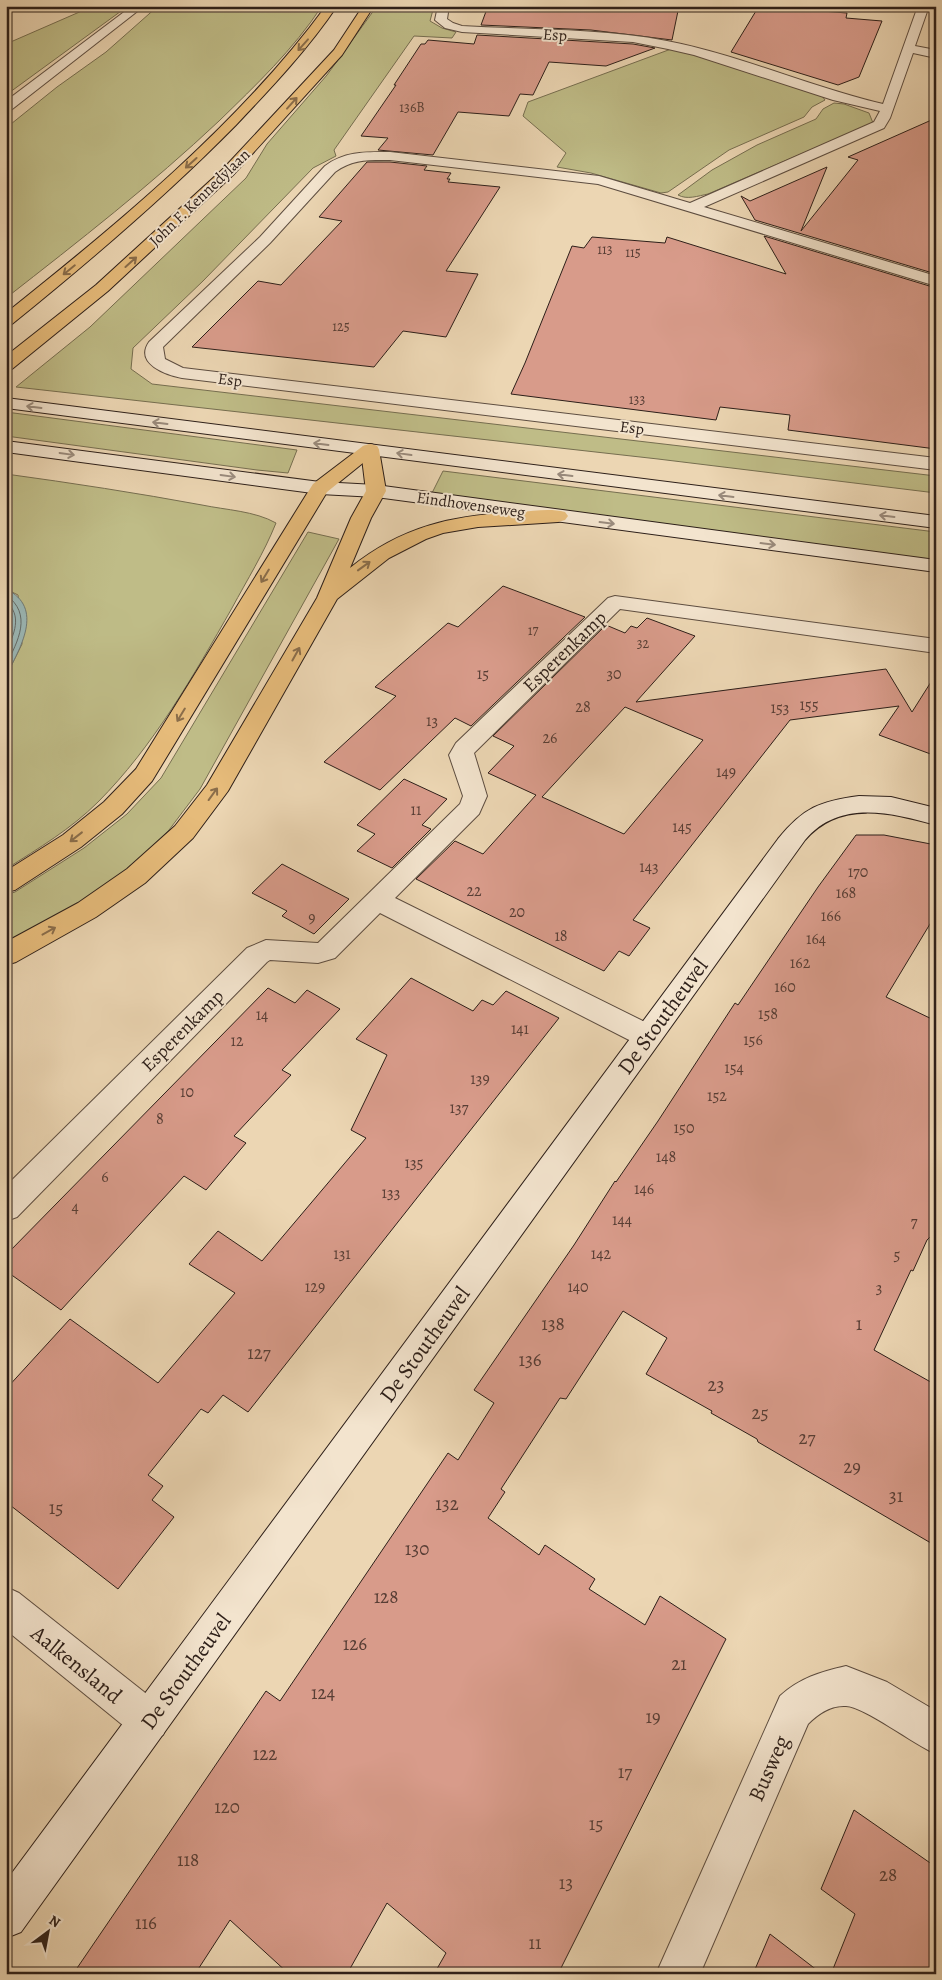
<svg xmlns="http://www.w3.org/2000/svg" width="942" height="1980" font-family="Alegreya,serif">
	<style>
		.green { fill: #bfbc87; stroke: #766e50 }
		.water { fill: #9bb7b5; stroke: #6f7a77 }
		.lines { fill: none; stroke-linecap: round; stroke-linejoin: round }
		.shore { stroke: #646b67; stroke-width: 1 }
		.building { fill: #d89b8a; stroke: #2d1f19; fill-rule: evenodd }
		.street-casing { stroke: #5d4d40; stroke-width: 2 }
		.secondary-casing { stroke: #2d1f19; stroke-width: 2 }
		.primary-casing { stroke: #2d1f19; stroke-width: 2 }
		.highway-casing { stroke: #2d1f19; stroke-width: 2 }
		.street { fill: #f3e4ce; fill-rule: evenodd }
		.secondary { fill: #f3e4ce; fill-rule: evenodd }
		.primary { fill: #e6bb7a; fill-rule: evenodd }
		.highway { fill: #e6bb7a; fill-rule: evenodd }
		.oneway { stroke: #8a6d4a }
		.oneway2 { stroke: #9a8b7d }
		.labels { text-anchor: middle; stroke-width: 4; stroke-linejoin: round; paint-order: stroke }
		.far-number-label { font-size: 14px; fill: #583e35 }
		.far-street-label { font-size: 16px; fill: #2d1f19; stroke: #f3e4ce }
		.number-label { font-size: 16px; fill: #583e35 }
		.street-label { font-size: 19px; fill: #2d1f19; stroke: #f3e4ce }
		.near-number-label { font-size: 19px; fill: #583e35 }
		.near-street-label { font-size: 22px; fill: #2d1f19; stroke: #f3e4ce }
	</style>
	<rect width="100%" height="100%" fill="#ecd6b3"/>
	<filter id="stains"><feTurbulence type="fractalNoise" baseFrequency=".004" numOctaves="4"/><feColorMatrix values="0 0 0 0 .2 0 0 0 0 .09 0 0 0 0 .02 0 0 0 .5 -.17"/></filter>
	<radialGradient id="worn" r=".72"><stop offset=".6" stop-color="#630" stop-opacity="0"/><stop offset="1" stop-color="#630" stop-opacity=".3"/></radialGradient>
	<g class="green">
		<path d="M89,6H128L6,95V44L84,10Z"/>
		<path d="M158,6H322C293,50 256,85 219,121C151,185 79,241 6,298V128L57,87L106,52Z"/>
		<path d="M377,6H434L430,21L442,28L456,32L452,38L414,36L334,150L336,156L313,168L203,281L133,348L131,369L152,384L936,476V493L658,459L16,387L90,327L246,178L267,144L327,75Z"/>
		<path d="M671,49L694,54L822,96L825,100L812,107L804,117L729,150L668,192L661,193L591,173L557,167L566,153L523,116L528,102Z"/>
		<path d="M834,103L844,104L869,113L873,123L708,194C698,196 687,200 678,195L712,170L757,145L816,119L823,109Z"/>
		<path d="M6,412L297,450L288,473L257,470L6,436Z"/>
		<path d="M443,471L936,532V561L430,497Z"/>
		<path d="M6,474C72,483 137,493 202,505C226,510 255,511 276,523C264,553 247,580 232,608C194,675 153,747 98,802C71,829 39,848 6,869V676L22,644L18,595L6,589Z"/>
		<path d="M308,532L339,539L200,789L169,830L124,874L80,906L6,941V895L15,892L84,848L127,814L161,778Z"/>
	</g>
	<path class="water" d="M6,589C45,608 20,648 6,676Z"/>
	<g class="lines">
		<g class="shore">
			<path d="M6,595C33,614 18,641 6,665"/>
			<path d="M6,602C23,615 14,635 6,651"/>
		</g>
	</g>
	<g class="building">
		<path d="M488,6H679L672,40L591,30L481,25Z"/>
		<path d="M759,6L847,13L846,18L882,21L859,77L838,85L731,52Z"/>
		<path d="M477,35L633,44L655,48L606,66L549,62L533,95L520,94L509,116L458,112L433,155L378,150L388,138L361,136L396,85H394L421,44H425L428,40L474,44Z"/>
		<path d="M936,118V274L755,220L741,196L750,201L827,167L801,231L858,160L848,157Z"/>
		<path d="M367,162H390L427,166L424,170L451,173L447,179H450L448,182L500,187L446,271L478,274L446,337L403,331L374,367L192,347L258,281L281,285L342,221L319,217Z"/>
		<path d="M764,236L936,288V449L788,430L790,415L720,407L716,420L511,394L525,363L572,246L584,248L592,237L665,243L667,237L786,274Z"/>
		<path d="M503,586L585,617L471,726L455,718L380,790L324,762L396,696L375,687L448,623L458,627Z"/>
		<path d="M647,618L695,636L636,702L886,669L912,712L936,674V756L879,735L899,706L790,720L633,920L650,928L629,956L619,951L604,971L416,879L455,841L483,854L536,795L488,773L514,746L493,736L606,625L625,633L631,626L637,628ZM625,707L703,740L624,834L542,797Z"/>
		<path d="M404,779L447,799L422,825L431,829L392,868L357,851L375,834L357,825Z"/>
		<path d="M856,835H884L936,845V914L886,997L936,1021V1231L927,1240L913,1271L911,1270L874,1350L936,1385V1546L758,1442L757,1439L711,1413L712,1411L646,1374L667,1338L623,1311L566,1399L560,1398L501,1489L505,1492L488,1518L539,1555L545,1545L595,1579L589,1589L645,1625L660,1596L726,1639L558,1974H434L446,1953L387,1903L347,1974H289L230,1920L195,1974H73L266,1691L280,1701L448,1453L458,1460L494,1403L474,1390L574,1245L615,1181L616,1182L658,1121L735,1003L738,1005L818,887Z"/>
		<path d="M282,864L349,899L314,934L282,916L287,911L252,893Z"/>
		<path d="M411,978L473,1011L482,1000L493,1005L506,991L559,1018L248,1412L223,1395L208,1413L201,1409L148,1475L163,1486L152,1500L174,1517L118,1589L6,1502V1389L70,1319L158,1383L235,1293L189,1264L218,1231L262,1261L366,1138L351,1130L387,1055L356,1039Z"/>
		<path d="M268,988L295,1003L307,990L340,1009L282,1070L291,1075L234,1136L246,1143L206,1190L184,1176L61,1310L6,1271V1255Z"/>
		<path d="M854,1810L936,1867V1974H831L855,1914L821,1889Z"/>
		<path d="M770,1934L822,1974H753Z"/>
	</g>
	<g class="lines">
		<defs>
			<g id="street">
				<path d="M132,6H144L11,110L6,111V101Z"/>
				<path d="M438,6H449L447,19L453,23L462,26C530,30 600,28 667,41C740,55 810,87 883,104L918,6H929L915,46L936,50V58L913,53L890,118L884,128L704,207L936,276V286L598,184L390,160C369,160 352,159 335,172L270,243L163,347L165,359L183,368L936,458V470L182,378C167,375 134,364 149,342L260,237L325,166C345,151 366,152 390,152L599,176L690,203L874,122L880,111L833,100L694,55L668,49L633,42L462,32L445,28L435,20Z"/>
				<path d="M615,596L936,639V653L620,609L474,753L487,796L479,814L395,898L657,1028L661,1036L657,1044L647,1047L637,1044L380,913L335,958L318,963L270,960L267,962L17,1217L6,1221V1186L247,948L266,940L318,943L460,804L463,796L449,755L456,743L608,598Z"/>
				<path d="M6,1587L19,1593L163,1707L169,1721L163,1735L149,1741L135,1735L6,1630Z"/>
				<path d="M846,1666L887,1682L936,1711V1754C915,1745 863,1706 846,1706C830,1705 818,1714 808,1724L700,1974H656L780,1696C800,1678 820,1672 846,1666Z"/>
			</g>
			<g id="secondary">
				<path d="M6,398L936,516V528L6,408Z"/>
				<path d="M6,441L320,482L376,485L936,560V572L376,497L320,494L6,452Z"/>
				<path d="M859,796L891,797L936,808V825C891,813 840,799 805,840L21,1932L6,1938V1881L778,839C803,808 820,801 859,796Z"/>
			</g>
			<path id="primary" d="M370,444L377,446L379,450L386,491L371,518L350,568C402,526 453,515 519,512C534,511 550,508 565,512L568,516L565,520L558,522L478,527L443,533L426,539L389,558L337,599L228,791L193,838L145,883L96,917L16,962L6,965V942L78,903L127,869L175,826L207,785L317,598L351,518L366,491L361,450L363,446Z"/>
			<g id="highway">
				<path d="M326,6H337C308,49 272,87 236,125C166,196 90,261 12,324L6,326V313C119,223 240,123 326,6Z"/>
				<path d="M363,6H374L342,55L233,175L108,291L12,369L6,370V356L96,285L223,169L334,50Z"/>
				<path d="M370,444L377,446L379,450L327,492L152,781L122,814L81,847L15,890L6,892V871L63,835L104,802L136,769L313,484L363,446Z"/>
			</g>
		</defs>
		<use href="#street" class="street-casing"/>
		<use href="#secondary" class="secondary-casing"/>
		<use href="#primary" class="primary-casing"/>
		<use href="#highway" class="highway-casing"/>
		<use href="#street" class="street"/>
		<use href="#secondary" class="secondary"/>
		<use href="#primary" class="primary"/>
		<use href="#highway" class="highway"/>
	</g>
	<defs><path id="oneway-shaft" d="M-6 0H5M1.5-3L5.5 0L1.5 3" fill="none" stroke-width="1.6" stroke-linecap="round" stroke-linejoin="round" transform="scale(1.25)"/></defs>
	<g class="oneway">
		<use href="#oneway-shaft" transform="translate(303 45) rotate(132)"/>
		<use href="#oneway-shaft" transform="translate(292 103) rotate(-48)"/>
		<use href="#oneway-shaft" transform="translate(191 163) rotate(138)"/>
		<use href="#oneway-shaft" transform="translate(131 262) rotate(-42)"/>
		<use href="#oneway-shaft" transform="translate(69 270) rotate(141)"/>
		<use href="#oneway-shaft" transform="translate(364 566) rotate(-36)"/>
		<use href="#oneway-shaft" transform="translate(265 576) rotate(121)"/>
		<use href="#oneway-shaft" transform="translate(296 654) rotate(-61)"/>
		<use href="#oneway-shaft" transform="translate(181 715) rotate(121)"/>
		<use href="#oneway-shaft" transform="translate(213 794) rotate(-54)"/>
		<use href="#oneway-shaft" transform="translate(76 837) rotate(142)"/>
		<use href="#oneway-shaft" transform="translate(49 931) rotate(-29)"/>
	</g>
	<g class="oneway2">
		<use href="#oneway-shaft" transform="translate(34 407) rotate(-173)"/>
		<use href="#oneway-shaft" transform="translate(160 423) rotate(-173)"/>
		<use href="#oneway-shaft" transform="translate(321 444) rotate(-173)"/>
		<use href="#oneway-shaft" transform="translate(67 454) rotate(8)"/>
		<use href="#oneway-shaft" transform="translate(404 454) rotate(-172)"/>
		<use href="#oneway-shaft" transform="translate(565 475) rotate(-173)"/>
		<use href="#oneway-shaft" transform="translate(228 476) rotate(8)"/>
		<use href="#oneway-shaft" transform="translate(726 496) rotate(-173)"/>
		<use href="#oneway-shaft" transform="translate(887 516) rotate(-173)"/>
		<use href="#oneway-shaft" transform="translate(607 523) rotate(7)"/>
		<use href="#oneway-shaft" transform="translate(768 544) rotate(7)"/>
	</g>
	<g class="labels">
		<g class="far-number-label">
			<text x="412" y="112">136B</text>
			<text x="605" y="254">113</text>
			<text x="633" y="257">115</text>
			<text x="341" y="331">125</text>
			<text x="637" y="404">133</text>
			<text x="533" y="635">17</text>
			<text x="643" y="648">32</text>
		</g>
		<g class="far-street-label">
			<text transform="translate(555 34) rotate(4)" y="6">Esp</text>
			<text transform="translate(199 197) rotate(-44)" y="6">John F. Kennedylaan</text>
			<text transform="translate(230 379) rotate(7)" y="6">Esp</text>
			<text transform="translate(632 427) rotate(7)" y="6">Esp</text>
			<text transform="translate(471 504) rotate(8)" y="6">Eindhovenseweg</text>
		</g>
		<g class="number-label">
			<text x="483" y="679">15</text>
			<text x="614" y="679">30</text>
			<text x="809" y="710">155</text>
			<text x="583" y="712">28</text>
			<text x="780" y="713">153</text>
			<text x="432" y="726">13</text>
			<text x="550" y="743">26</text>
			<text x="726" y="777">149</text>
			<text x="416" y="815">11</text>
			<text x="682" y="832">145</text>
			<text x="649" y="872">143</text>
			<text x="858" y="877">170</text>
			<text x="474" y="896">22</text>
			<text x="846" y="898">168</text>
			<text x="517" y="917">20</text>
			<text x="831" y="921">166</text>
			<text x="312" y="923">9</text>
			<text x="561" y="941">18</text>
			<text x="816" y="944">164</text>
			<text x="800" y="968">162</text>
			<text x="785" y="992">160</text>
			<text x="768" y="1019">158</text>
			<text x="262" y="1020">14</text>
			<text x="520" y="1034">141</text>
			<text x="753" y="1045">156</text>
			<text x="237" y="1046">12</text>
			<text x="734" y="1073">154</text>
			<text x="480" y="1084">139</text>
			<text x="187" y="1097">10</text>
			<text x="717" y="1101">152</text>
			<text x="459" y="1113">137</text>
			<text x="160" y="1124">8</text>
			<text x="684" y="1133">150</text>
			<text x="666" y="1162">148</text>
			<text x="414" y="1168">135</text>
			<text x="105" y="1182">6</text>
			<text x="644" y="1194">146</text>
			<text x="391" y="1198">133</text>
			<text x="75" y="1212">4</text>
			<text x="622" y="1225">144</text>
			<text x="914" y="1227">7</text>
			<text x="342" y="1259">131</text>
			<text x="601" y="1259">142</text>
			<text x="897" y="1260">5</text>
			<text x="315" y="1292">129</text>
			<text x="578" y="1292">140</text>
			<text x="879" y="1293">3</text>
		</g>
		<g class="street-label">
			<text transform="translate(564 651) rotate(-44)" y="7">Esperenkamp</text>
			<text transform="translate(182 1030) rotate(-45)" y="7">Esperenkamp</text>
		</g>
		<g class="near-number-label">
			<text x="553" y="1330">138</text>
			<text x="859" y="1330">1</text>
			<text x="259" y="1359">127</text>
			<text x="530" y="1366">136</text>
			<text x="716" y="1391">23</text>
			<text x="760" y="1419">25</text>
			<text x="807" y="1444">27</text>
			<text x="852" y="1473">29</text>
			<text x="896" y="1502">31</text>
			<text x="447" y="1510">132</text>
			<text x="56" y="1514">15</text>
			<text x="417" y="1555">130</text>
			<text x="386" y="1603">128</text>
			<text x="355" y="1650">126</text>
			<text x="679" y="1670">21</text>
			<text x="323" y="1699">124</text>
			<text x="653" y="1723">19</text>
			<text x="265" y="1760">122</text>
			<text x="625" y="1778">17</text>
			<text x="227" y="1813">120</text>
			<text x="596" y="1830">15</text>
			<text x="188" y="1866">118</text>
			<text x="888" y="1881">28</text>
			<text x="566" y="1889">13</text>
			<text x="146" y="1929">116</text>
			<text x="535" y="1949">11</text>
		</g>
		<g class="near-street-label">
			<text transform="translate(662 1016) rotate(-54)" y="8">De Stoutheuvel</text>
			<text transform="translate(424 1344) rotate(-54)" y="8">De Stoutheuvel</text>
			<text transform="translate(77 1664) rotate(39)" y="8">Aalkensland</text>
			<text transform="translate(185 1671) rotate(-54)" y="8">De Stoutheuvel</text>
			<text transform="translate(768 1768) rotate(-66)" y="8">Busweg</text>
		</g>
	</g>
	<rect width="942" height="1980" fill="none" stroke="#ecd6b3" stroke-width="25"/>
	<rect x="8" y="8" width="927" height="1965" fill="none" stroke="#2d1f19" stroke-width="2.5"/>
	<rect x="12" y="12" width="917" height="1955" fill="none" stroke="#2d1f19"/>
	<g transform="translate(48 1932) rotate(32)" stroke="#f3e4ce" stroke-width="4" paint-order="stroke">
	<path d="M0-4L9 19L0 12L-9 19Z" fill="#2d1f19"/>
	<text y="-8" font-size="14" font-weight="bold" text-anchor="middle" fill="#2d1f19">N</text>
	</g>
	<rect width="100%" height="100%" filter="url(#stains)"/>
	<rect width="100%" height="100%" fill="url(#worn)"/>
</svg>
